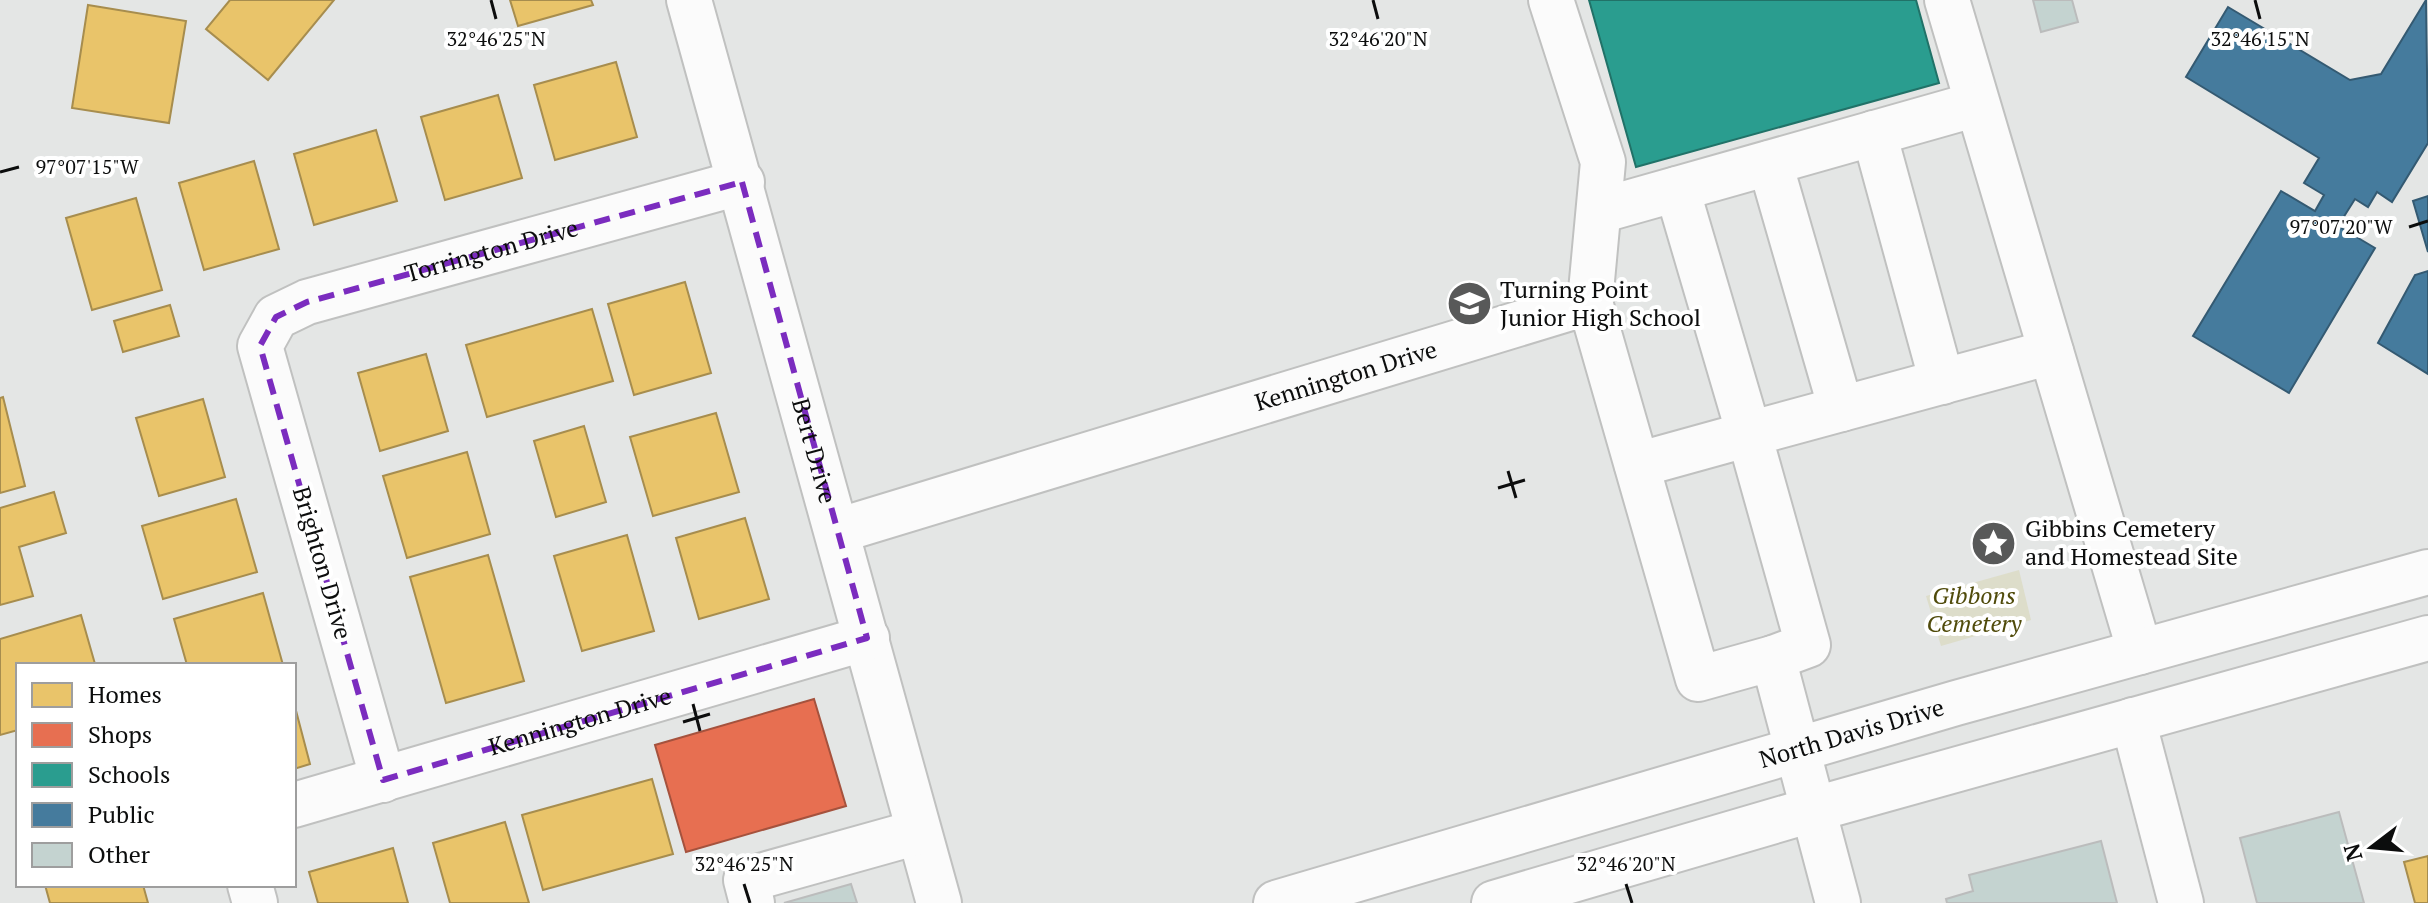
<svg xmlns="http://www.w3.org/2000/svg" width="2428" height="903" font-family="'PT Serif',serif">
	<style>
		.green { fill: #ddddca }
		.homes { fill: #e9c46a; stroke: #a78d4e; stroke-width: 2 }
		.shops { fill: #e76f51; stroke: #a5523d; stroke-width: 2 }
		.schools { fill: #2a9d8f; stroke: #217268; stroke-width: 2 }
		.public { fill: #457b9d; stroke: #345a72; stroke-width: 2 }
		.building { fill: #c4d3d0; stroke: #bbbcbc; stroke-width: 2 }
		.lines { fill: none; stroke-linecap: round; stroke-linejoin: round }
		.minor-casing { stroke: #c0c1c0; stroke-width: 48 }
		.minor { stroke: #fbfbfb; stroke-width: 44 }
		.marked { fill: none; stroke: #7b2cbf; stroke-width: 6; stroke-dasharray: 16 10; stroke-linejoin: round }
		.ticks { fill: none; stroke: #0c0d0d; stroke-width: 3 }
		.labels { text-anchor: middle; stroke-width: 8; stroke-linejoin: round; paint-order: stroke }
		.street-label { font-size: 24px; fill: #0c0d0d; stroke: #fff }
		.poi-label { font-size: 24px; fill: #0c0d0d; stroke: #fff; text-anchor: start }
		.park-label { font-size: 24px; font-style: italic; fill: #504b0b; stroke: #fff }
		.ticks-label { font-size: 20px; text-anchor: middle; fill: #0c0d0d; stroke: #fff; stroke-width: 8; stroke-linejoin: round; paint-order: stroke }
	</style>
	<rect width="100%" height="100%" fill="#e4e6e5"/>
	<path class="green" d="M2019,570L2031,620L1941,646L1926,596Z"/>
	<g class="homes">
		<path d="M230,0H334L268,80L206,29Z"/>
		<path d="M510,0H591L593,5L518,26Z"/>
		<path d="M88,5L186,21L169,123L72,108Z"/>
		<path d="M616,62L637,137L555,160L534,85Z"/>
		<path d="M498,95L522,178L445,200L421,117Z"/>
		<path d="M376,130L397,201L314,225L294,154Z"/>
		<path d="M254,161L279,249L204,270L179,183Z"/>
		<path d="M136,198L162,290L92,310L66,218Z"/>
		<path d="M685,282L711,373L634,395L608,304Z"/>
		<path d="M170,305L179,336L123,352L114,321Z"/>
		<path d="M592,309L613,381L487,417L466,345Z"/>
		<path d="M426,354L448,431L380,451L358,373Z"/>
		<path d="M3,397L25,486L0,493V398Z"/>
		<path d="M203,399L225,477L159,496L136,418Z"/>
		<path d="M716,413L739,492L653,516L630,437Z"/>
		<path d="M584,426L606,502L556,517L534,441Z"/>
		<path d="M467,452L490,534L407,558L383,476Z"/>
		<path d="M54,492L66,533L19,547L33,596L0,605V508Z"/>
		<path d="M236,499L257,572L163,599L142,526Z"/>
		<path d="M745,518L769,599L699,619L676,538Z"/>
		<path d="M627,535L654,631L582,651L554,556Z"/>
		<path d="M488,555L524,681L446,703L410,577Z"/>
		<path d="M263,593L283,665H187L174,619Z"/>
		<path d="M81,615L95,664L18,665V730L0,735V639Z"/>
		<path d="M294,703L310,764L294,769Z"/>
		<path d="M652,779L673,854L543,890L522,815Z"/>
		<path d="M505,822L529,903H450L433,843Z"/>
		<path d="M393,848L408,903H318L309,872Z"/>
		<path d="M2428,856V903H2415L2404,862Z"/>
		<path d="M45,885H143L148,903H50Z"/>
	</g>
	<path class="shops" d="M814,699L846,806L686,852L655,745Z"/>
	<path class="schools" d="M1589,0H1916L1939,83L1636,167Z"/>
	<g class="public">
		<path d="M2426,0L2428,143L2392,202L2377,192L2368,207L2355,199L2338,226L2375,248L2289,393L2193,336L2281,191L2315,211L2324,195L2304,183L2319,158L2186,77L2228,7L2350,80L2381,74Z"/>
		<path d="M2428,196V252L2413,201Z"/>
		<path d="M2428,271V374L2378,343L2415,275Z"/>
	</g>
	<g class="building">
		<path d="M2033,0H2072L2078,22L2041,32Z"/>
		<path d="M2339,812L2364,903H2257L2240,838Z"/>
		<path d="M2101,841L2117,903H1947L1946,899L1973,891L1969,875Z"/>
		<path d="M851,884L857,903H784Z"/>
	</g>
	<g class="lines">
		<defs>
			<g id="minor">
				<path id="s1" d="M689,0L939,903"/>
				<path d="M1551,0L1603,162L1590,302"/>
				<path d="M1947,0L2140,652"/>
				<path d="M1874,133L1942,382"/>
				<path d="M1770,163L1841,409"/>
				<path d="M1599,211L1977,104"/>
				<path d="M1637,465L1749,434L1677,189"/>
				<path id="s2" d="M837,531L1590,302L1698,679L1773,658L1838,903"/>
				<path d="M1773,658L1808,645L1749,434L2051,352"/>
				<path d="M2133,720L2181,903"/>
				<path id="s3" d="M383,780L260,346L276,317L307,302L742,182"/>
				<path id="s4" d="M294,805L867,638"/>
				<path d="M250,885L255,903"/>
				<path d="M752,903L746,880L918,832"/>
				<path id="s5" d="M1276,903L1956,703L2428,572"/>
				<path d="M1494,903L1815,809L2428,638"/>
			</g>
		</defs>
		<use href="#minor" class="minor-casing"/>
		<use href="#minor" class="minor"/>
	</g>
	<path class="marked" d="M742,182L867,638L383,780L260,346L276,317L307,302Z"/>
	<path class="ticks" d="M491,0L496,19M1373,0L1378,19M2255,0L2260,19M0,172L19,167M2409,227L2428,221M1508,471L1516,498M1498,488L1525,480M693,704L700,731M683,722L710,714M744,884L750,903M1626,884L1632,903"/>
	<defs>
		<symbol id="school-disc" viewBox="-11 -11 22 22"><circle r="9.5" fill="#585959" stroke="#fff"/><path d="M0-5L7-2L0 1L-7-2ZM-4 1L0 2.5L4 1V4Q0 6-4 4Z" fill="#fff"/></symbol>
		<symbol id="sight-disc" viewBox="-11 -11 22 22"><circle r="9.5" fill="#585959" stroke="#fff"/><path d="M0-6L1.8-2.2L6-1.7L2.9 1.2L3.7 5.4L0 3.3L-3.7 5.4L-2.9 1.2L-6-1.7L-1.8-2.2Z" fill="#fff"/></symbol>
	</defs>
	<g fill-rule="evenodd">
		<use href="#school-disc" x="1444" y="278" width="51" height="51"/>
		<use href="#sight-disc" x="1968" y="518" width="51" height="51"/>
	</g>
	<g class="labels">
		<g class="street-label">
			<text dy="8" stroke="none"><textPath href="#s3" startOffset="710">Torrington Drive</textPath></text>
			<text dy="8" stroke="none"><textPath href="#s2" startOffset="532">Kennington Drive</textPath></text>
			<text dy="8" stroke="none"><textPath href="#s1" startOffset="468">Bert Drive</textPath></text>
			<text transform="translate(322 563) rotate(74)" y="8">Brighton Drive</text>
			<text dy="8" stroke="none"><textPath href="#s4" startOffset="298">Kennington Drive</textPath></text>
			<text dy="8" stroke="none"><textPath href="#s5" startOffset="600">North Davis Drive</textPath></text>
		</g>
		<g class="poi-label">
			<text x="1500" y="298">Turning Point<tspan x="1500" dy="28">Junior High School</tspan></text>
			<text x="2025" y="537">Gibbins Cemetery<tspan x="2025" dy="28">and Homestead Site</tspan></text>
		</g>
		<g class="park-label">
			<text x="1974" y="604">Gibbons<tspan x="1974" dy="28">Cemetery</tspan></text>
		</g>
	</g>
	<g class="ticks-label">
		<text x="496" y="46">32°46'25"N</text>
		<text x="1378" y="46">32°46'20"N</text>
		<text x="2260" y="46">32°46'15"N</text>
		<text x="87" y="174">97°07'15"W</text>
		<text x="2341" y="234">97°07'20"W</text>
		<text x="744" y="871">32°46'25"N</text>
		<text x="1626" y="871">32°46'20"N</text>
	</g>
	<rect x="16" y="663" width="280" height="224" fill="#ffffff" stroke="#9e9e9e" stroke-width="2"/>
	<rect x="32" y="683" width="40" height="24" fill="#e9c46a" stroke="#9e9e9e" stroke-width="2"/>
	<text x="88" y="703" font-size="24" fill="#0c0d0d">Homes</text>
	<rect x="32" y="723" width="40" height="24" fill="#e76f51" stroke="#9e9e9e" stroke-width="2"/>
	<text x="88" y="743" font-size="24" fill="#0c0d0d">Shops</text>
	<rect x="32" y="763" width="40" height="24" fill="#2a9d8f" stroke="#9e9e9e" stroke-width="2"/>
	<text x="88" y="783" font-size="24" fill="#0c0d0d">Schools</text>
	<rect x="32" y="803" width="40" height="24" fill="#457b9d" stroke="#9e9e9e" stroke-width="2"/>
	<text x="88" y="823" font-size="24" fill="#0c0d0d">Public</text>
	<rect x="32" y="843" width="40" height="24" fill="#c4d3d0" stroke="#9e9e9e" stroke-width="2"/>
	<text x="88" y="863" font-size="24" fill="#0c0d0d">Other</text>
	<g transform="translate(2372 847) rotate(254)" stroke="#ffffff" stroke-width="6" paint-order="stroke">
	<path d="M0-6L14 30L0 20L-14 30Z" fill="#0c0d0d"/>
	<text y="-12" font-size="22" font-weight="bold" text-anchor="middle" fill="#0c0d0d">N</text>
	</g>
</svg>
